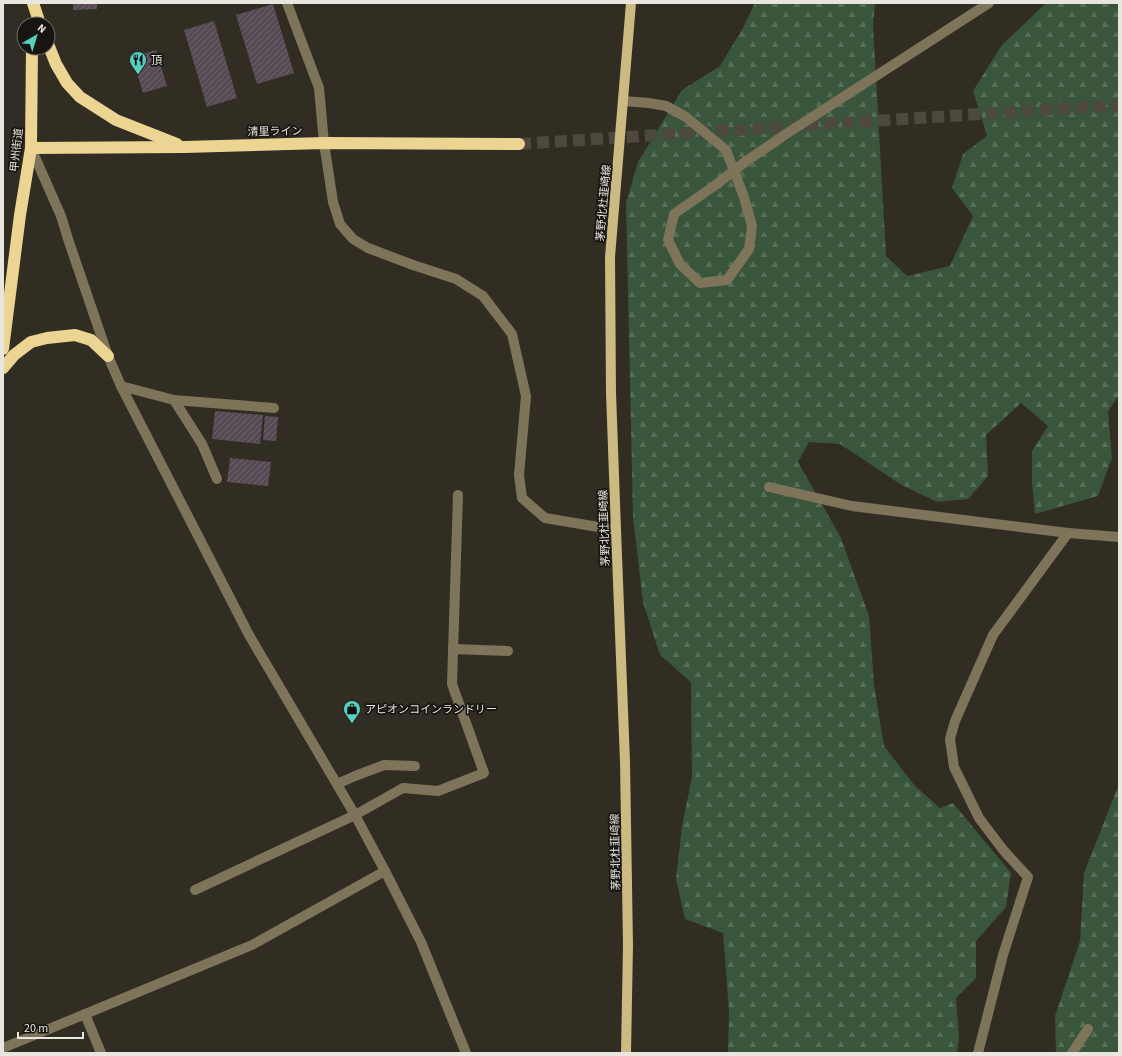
<svg xmlns="http://www.w3.org/2000/svg" width="1122" height="1056" font-family="'Source Sans 3','Noto Sans JP',sans-serif">
	<style>
		.forest { fill: url(#forest-firs) }
		.building { fill: url(#building-hatch) }
		.lines { fill: none; stroke-linecap: round; stroke-linejoin: round }
		.highway-tunnel { stroke: #4d493e; stroke-width: 12; stroke-dasharray: 12 6; stroke-linecap: butt }
		.minor { stroke: #7d745a; stroke-width: 10 }
		.major { stroke: #ccba83; stroke-width: 10 }
		.highway { stroke: #ecd593; stroke-width: 12 }
		.minor-bridge { stroke: #7d745a; stroke-width: 10 }
		.labels { text-anchor: middle; stroke-width: 3.5; stroke-linejoin: round; paint-order: stroke }
		.poi-label { font-size: 11px; fill: #e9e6df; stroke: #171511; text-anchor: start }
		.street-label { font-size: 11px; fill: #e9e6df; stroke: #171511 }
	</style>
	<defs>
		<pattern id="forest-firs" width="22" height="20" patternUnits="userSpaceOnUse"><rect width="22" height="20" fill="#39553b"/><path d="M5 1l3.5 6h-7zM16 11l3.5 6h-7z" fill="#566d57"/></pattern>
		<pattern id="building-hatch" width="6" height="6" patternUnits="userSpaceOnUse"><rect width="6" height="6" fill="#564b54"/><path d="M-1 1l2-2M0 6l6-6M5 7l2-2" fill="none" stroke="#6e656c"/></pattern>
	</defs>
	<rect width="100%" height="100%" fill="#312d22"/>
	<g class="forest">
		<path d="M755,3H875L873,25L886,256L907,276L950,266L973,216L952,188L963,154L987,136L973,91L1002,45L1046,3H1119V395L1108,411L1112,458L1098,496L1035,514L1032,483V451L1048,426L1021,403L986,435L988,476L968,499L937,502L900,484L840,444L809,442L798,462L841,538L869,616L874,685L884,746L915,786L940,808L953,803L1011,873L1006,907L976,941V978L956,998L959,1038L957,1053H728L729,1011L723,933L685,919L676,879L682,826L692,777L691,682L660,655L643,602L633,517L626,203L638,162L682,90L720,66L743,28Z"/>
		<path d="M1119,786V1053H1056L1055,1016L1080,941L1084,873L1117,789Z"/>
	</g>
	<g class="building">
		<path d="M73,3H97V9L73,10Z"/>
		<path d="M273,4L294,73L257,84L236,15Z"/>
		<path d="M214,21L237,98L207,107L184,30Z"/>
		<path d="M156,50L167,86L143,93L132,57Z"/>
		<path d="M215,411L263,415L260,444L212,439Z"/>
		<path d="M265,416L278,417L276,441L263,440Z"/>
		<path d="M230,458L271,462L268,486L227,482Z"/>
	</g>
	<g class="lines">
		<path class="highway-tunnel" d="M519,144L1119,105"/>
		<g class="minor">
			<path d="M287,3L319,88L324,143L333,202L340,224L353,239L368,248L413,265L456,279L483,296L512,334L526,396L519,475L522,498L545,518L616,530"/>
			<path d="M623,101L649,103L666,106L686,117L726,150L744,197L752,226L749,249L727,280L700,283L680,264L668,240L674,214L717,184"/>
			<path d="M31,148L61,216L68,239L108,356L121,386L249,635L355,815L385,871L421,942L466,1053"/>
			<path d="M745,162L786,134L989,3"/>
			<path d="M121,386L174,400L274,408"/>
			<path d="M174,400L202,444L217,479"/>
			<path d="M769,487L852,506L1068,533L1119,537"/>
			<path d="M453,649L508,651"/>
			<path d="M337,784L355,776L384,765L415,766"/>
			<path d="M195,890L355,815L403,788L438,791L484,773L452,684L458,495"/>
			<path d="M85,1014L101,1053"/>
			<path d="M3,1048L252,945L385,871"/>
			<path d="M978,1053L1003,955L1028,877L1004,851L979,818L954,767L950,739L955,721L993,635L1068,533"/>
			<path d="M1072,1053L1088,1029"/>
		</g>
		<path class="major" d="M626,1053L628,945L625,762L616,530L611,393L610,257L631,3"/>
		<g class="highway">
			<path d="M33,3L40,24"/>
			<path d="M48,44L56,64L67,83L80,97L116,120L177,144"/>
			<path d="M31,148L184,147L324,143L519,144"/>
			<path d="M3,349L20,215L31,148L32,48"/>
			<path d="M3,368L14,355L31,342L47,338L75,335L91,340L108,356"/>
		</g>
		<path class="minor-bridge" d="M717,184L745,162"/>
	</g>
	<defs>
		<symbol id="restaurant-pin" viewBox="-11 -11 22 30"><path d="M0 17L-7.5 6A9.5 9.5 0 1 1 7.5 6Z" fill="#58cec1" stroke="#171511"/><path d="M-5-6h1v4h1v-4h1v4h1v-4h1v5L-1.5 .5V6h-2V.5L-5-1ZM5-6V6H3V1.5H1.5Q1.5-4 5-6Z" fill="#111"/></symbol>
		<symbol id="shop-pin" viewBox="-11 -11 22 30"><path d="M0 17L-7.5 6A9.5 9.5 0 1 1 7.5 6Z" fill="#58cec1" stroke="#171511"/><path d="M-5-2.5h2.3a2.7 3.5 0 0 1 5.4 0H5L5.5 6h-11ZM-1.5-2.5h3a1.5 2.3 0 0 0-3 0Z" fill="#111"/></symbol>
	</defs>
	<g fill-rule="evenodd">
		<use href="#restaurant-pin" x="128" y="50" width="20" height="27"/>
		<use href="#shop-pin" x="342" y="699" width="20" height="27"/>
	</g>
	<g class="labels">
		<g class="poi-label">
			<text x="151" y="64">頂</text>
			<text x="365" y="713">アピオンコインランドリー</text>
		</g>
		<g class="street-label">
			<text transform="translate(275 131) rotate(-1)" y="4">清里ライン</text>
			<text transform="translate(16 150) rotate(-84)" y="4">甲州街道</text>
			<text transform="translate(603 203) rotate(-85)" y="4">茅野北杜韮崎線</text>
			<text transform="translate(604 528) rotate(-92)" y="4">茅野北杜韮崎線</text>
			<text transform="translate(615 852) rotate(-91)" y="4">茅野北杜韮崎線</text>
		</g>
	</g>
	<rect width="1122" height="1056" fill="none" stroke="#e9e6df" stroke-width="8"/>
	<g transform="translate(36 36) rotate(38)"><circle r="19" fill="#171511" stroke="#6b6963"/>
	<path d="M0-3L7 15L0 10L-7 15Z" fill="#58cec1"/>
	<text y="-6" font-size="11" font-weight="bold" text-anchor="middle" fill="#e9e6df">N</text>
	</g>
	<path d="M18 1032v6h65v-6" fill="none" stroke="#e9e6df" stroke-width="2"/>
	<text x="24" y="1032" font-size="12" fill="#e9e6df" stroke="#171511" stroke-width="3" paint-order="stroke">20 m</text>
</svg>
